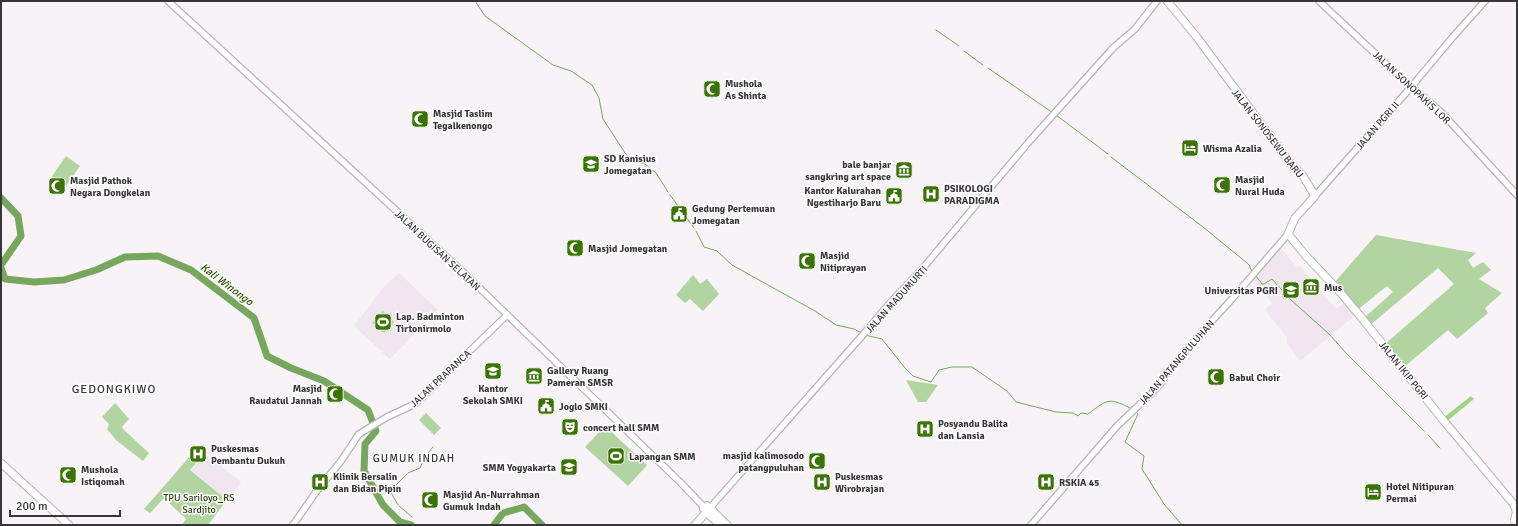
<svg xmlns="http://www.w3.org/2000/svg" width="1518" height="526" font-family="Signika,sans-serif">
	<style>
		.built { fill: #f0e6f0 }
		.green { fill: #b2d4a0 }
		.forest { fill: #a1d386 }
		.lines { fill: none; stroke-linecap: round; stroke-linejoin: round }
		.stream { stroke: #77a75c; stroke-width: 1 }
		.river { stroke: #77a75c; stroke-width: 7 }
		.minor-casing { stroke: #b7b4b7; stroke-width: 8 }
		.major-casing { stroke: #b7b4b7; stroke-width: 9 }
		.highway-casing { stroke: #b7b4b7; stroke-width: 10 }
		.minor { stroke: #fff; stroke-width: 5.5 }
		.major { stroke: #fff; stroke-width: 7 }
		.highway { stroke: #fff; stroke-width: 8 }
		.labels { text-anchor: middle; stroke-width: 3; stroke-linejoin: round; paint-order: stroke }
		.poi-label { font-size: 10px; font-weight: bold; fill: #383738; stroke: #fff; text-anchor: start }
		.street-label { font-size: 10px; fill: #383738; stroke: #fff }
		.park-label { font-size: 10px; fill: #1f3e07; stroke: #fff }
		.water-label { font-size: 11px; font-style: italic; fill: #2b5703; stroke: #fff }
		.neighbourhood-label { font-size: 11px; letter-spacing: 1px; fill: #383738; stroke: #fff }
		.quarter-label { font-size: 12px; letter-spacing: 1px; fill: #383738; stroke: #fff }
	</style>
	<rect width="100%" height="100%" fill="#f7f3f7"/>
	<g class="built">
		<path d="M1278,245L1297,267L1300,266L1336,309L1344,303L1354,316L1300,361L1286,342L1287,337L1265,310L1272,303L1251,278Z"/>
		<path d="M399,273L438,310L390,359L354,326L383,288Z"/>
		<path d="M205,454L241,482L228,500L191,470Z"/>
	</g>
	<g class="green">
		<path d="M66,156L80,166L66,186L52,176Z"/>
		<path d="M1376,235L1476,253L1468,260L1473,268L1483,262L1491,270L1479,279L1502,293L1485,308L1488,313L1457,339L1448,330L1404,367L1384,345L1454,284L1438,268L1369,326L1363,319L1393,292L1387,286L1356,311L1334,283Z"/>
		<path d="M693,275L700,284L707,279L719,294L703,311L690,299L685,303L676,295Z"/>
		<path d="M383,311L394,322L384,333L372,323Z"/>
		<path d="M906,380L938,385L926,402H918Z"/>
		<path d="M115,403L129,419L122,427L124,430L149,453L143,461L116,440L107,429L109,424L102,417Z"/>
		<path d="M426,413L441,428L434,435L419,420Z"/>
		<path d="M605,426L647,465L628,486L585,447Z"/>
		<path d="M191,455L198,461L190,470L227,500L208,525H182L186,519L164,498L150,513L144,509Z"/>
	</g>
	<path class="forest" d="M1471,396L1474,399L1446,422L1443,418Z"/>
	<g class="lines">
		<g class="stream">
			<path d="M475,1L485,16L553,65L571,71L592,85L599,98L603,119L625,153L634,161L645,164L656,173L668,192"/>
			<path d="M936,30L959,46"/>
			<path d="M964,51L983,65"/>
			<path d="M988,68L1053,113"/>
			<path d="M1056,115L1108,154"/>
			<path d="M1111,157L1203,227L1247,263L1250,266V268L1253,272"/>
			<path d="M670,195L694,228"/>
			<path d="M696,231L704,247L717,251L732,265L815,311L836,325L854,329L862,333"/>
			<path d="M1256,276L1262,284H1264L1272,279L1290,299L1329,334L1346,353L1424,431"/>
			<path d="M865,335L882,339L905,368L913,376L931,382L939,370L952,367H972L1007,391L1016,402L1056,412L1073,413L1078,416L1081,413L1088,414C1108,399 1109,397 1132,409"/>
			<path d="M1137,413L1138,414L1125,442L1144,456L1142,469L1164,504L1182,525"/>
			<path d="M1428,435L1440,448"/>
			<path d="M424,458L433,447"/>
			<path d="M408,473L420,468L424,459"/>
			<path d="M398,505L390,491L407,474"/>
			<path d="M399,506L412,517"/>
		</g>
		<g class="river">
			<path d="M1,198L18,216L21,236L1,265"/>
			<path d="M1,268L5,279L34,282L64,280L96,270L125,257L158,256L191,270L254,318L267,356L291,368L324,381L368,410L376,431L365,444L364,471L383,505L400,522L411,525"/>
			<path d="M494,525L503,513L524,507L542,525"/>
		</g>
		<defs>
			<g id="minor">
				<path d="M168,1L463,272L682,484L702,505L703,509L706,512"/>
				<path d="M1319,1L1397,74L1441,112L1517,195"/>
				<path d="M1315,196L1412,86L1452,38L1485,1"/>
				<path d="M707,505L710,508L716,501L861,337L890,303L923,268L1027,144L1113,48L1135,29L1157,1"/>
				<path d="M293,525L316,492L341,461L359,434L387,417L415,404L507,315"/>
				<path d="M1031,525L1118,425L1153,392L1161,383L1168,371L1199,335L1232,299L1288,234"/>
			</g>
			<g id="major">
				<path d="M1167,1L1196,36L1288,160L1303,176L1315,196L1295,218L1288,234L1306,256L1340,292L1361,317L1443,420L1517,508"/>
				<path d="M1,463L69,525"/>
				<path d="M706,512L720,525"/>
				<path d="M695,525L710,508L727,525"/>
			</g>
			<path id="highway" d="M1515,506L1517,512L1515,520"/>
		</defs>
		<use href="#minor" class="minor-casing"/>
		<use href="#major" class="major-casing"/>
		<use href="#highway" class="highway-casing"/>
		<use href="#minor" class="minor"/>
		<use href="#major" class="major"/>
		<use href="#highway" class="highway"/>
	</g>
	<defs>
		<symbol id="mosque-square" viewBox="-11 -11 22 22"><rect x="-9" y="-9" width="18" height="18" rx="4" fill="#3a7303" stroke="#fff"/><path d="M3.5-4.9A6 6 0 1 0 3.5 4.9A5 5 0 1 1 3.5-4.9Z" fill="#fff"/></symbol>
		<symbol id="hotel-square" viewBox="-11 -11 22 22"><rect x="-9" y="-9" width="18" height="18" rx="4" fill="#3a7303" stroke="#fff"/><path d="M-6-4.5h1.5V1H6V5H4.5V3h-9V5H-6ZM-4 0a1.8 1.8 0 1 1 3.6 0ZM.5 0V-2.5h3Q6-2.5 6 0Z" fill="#fff"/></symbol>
		<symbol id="school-square" viewBox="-11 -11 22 22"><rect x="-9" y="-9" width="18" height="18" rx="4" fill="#3a7303" stroke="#fff"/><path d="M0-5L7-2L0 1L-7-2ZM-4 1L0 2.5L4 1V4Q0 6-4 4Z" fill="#fff"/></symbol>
		<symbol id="museum-square" viewBox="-11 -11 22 22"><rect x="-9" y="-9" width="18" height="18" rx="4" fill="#3a7303" stroke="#fff"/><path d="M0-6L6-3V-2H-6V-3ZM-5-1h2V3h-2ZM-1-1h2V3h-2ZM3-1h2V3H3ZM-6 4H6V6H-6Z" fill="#fff"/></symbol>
		<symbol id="hospital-square" viewBox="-11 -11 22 22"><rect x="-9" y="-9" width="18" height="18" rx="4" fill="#3a7303" stroke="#fff"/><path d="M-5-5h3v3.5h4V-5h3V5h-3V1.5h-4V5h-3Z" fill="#fff"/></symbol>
		<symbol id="civic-square" viewBox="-11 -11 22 22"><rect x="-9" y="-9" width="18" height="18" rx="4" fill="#3a7303" stroke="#fff"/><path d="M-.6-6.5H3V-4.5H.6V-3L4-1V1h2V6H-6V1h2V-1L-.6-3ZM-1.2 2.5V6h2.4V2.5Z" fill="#fff"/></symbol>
		<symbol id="university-square" viewBox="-11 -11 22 22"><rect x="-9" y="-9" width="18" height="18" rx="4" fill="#3a7303" stroke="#fff"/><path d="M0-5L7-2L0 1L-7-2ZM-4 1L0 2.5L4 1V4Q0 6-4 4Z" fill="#fff"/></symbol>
		<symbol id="stadium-square" viewBox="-11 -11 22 22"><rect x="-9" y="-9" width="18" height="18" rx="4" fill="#3a7303" stroke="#fff"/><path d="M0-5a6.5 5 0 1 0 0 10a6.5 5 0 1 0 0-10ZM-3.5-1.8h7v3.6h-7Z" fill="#fff"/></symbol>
		<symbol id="theatre-square" viewBox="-11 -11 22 22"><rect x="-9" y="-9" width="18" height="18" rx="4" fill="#3a7303" stroke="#fff"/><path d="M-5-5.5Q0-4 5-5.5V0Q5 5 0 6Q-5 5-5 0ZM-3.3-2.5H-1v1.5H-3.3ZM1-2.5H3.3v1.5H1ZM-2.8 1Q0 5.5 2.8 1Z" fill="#fff"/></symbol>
	</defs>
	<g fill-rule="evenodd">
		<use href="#mosque-square" x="702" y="79" width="20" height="20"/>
		<use href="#mosque-square" x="410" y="109" width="20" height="20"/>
		<use href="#hotel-square" x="1180" y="138" width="20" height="20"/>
		<use href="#school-square" x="581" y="154" width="20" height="20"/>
		<use href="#museum-square" x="894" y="160" width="20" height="20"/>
		<use href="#mosque-square" x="1212" y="175" width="20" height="20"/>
		<use href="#mosque-square" x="47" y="176" width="20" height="20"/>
		<use href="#hospital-square" x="921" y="184" width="20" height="20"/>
		<use href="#civic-square" x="884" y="186" width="20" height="20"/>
		<use href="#civic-square" x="669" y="204" width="20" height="20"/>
		<use href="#mosque-square" x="565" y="238" width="20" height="20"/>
		<use href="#mosque-square" x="797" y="251" width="20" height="20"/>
		<use href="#museum-square" x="1301" y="277" width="20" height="20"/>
		<use href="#university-square" x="1281" y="280" width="20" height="20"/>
		<use href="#stadium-square" x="373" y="312" width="20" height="20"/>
		<use href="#school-square" x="483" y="361" width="20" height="20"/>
		<use href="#museum-square" x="524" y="366" width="20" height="20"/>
		<use href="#mosque-square" x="1206" y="367" width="20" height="20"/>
		<use href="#mosque-square" x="325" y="384" width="20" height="20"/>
		<use href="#civic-square" x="536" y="396" width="20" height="20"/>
		<use href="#theatre-square" x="560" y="417" width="20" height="20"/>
		<use href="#hospital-square" x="915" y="419" width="20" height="20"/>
		<use href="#hospital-square" x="188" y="444" width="20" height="20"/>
		<use href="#stadium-square" x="606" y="446" width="20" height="20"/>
		<use href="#mosque-square" x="807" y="451" width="20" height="20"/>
		<use href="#school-square" x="559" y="457" width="20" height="20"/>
		<use href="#mosque-square" x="58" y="465" width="20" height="20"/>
		<use href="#hospital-square" x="310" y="472" width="20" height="20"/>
		<use href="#hospital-square" x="812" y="472" width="20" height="20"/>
		<use href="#hospital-square" x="1036" y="472" width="20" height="20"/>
		<use href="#hotel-square" x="1363" y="482" width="20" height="20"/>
		<use href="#mosque-square" x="420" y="490" width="20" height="20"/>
	</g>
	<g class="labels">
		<g class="poi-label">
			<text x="725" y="87">Mushola<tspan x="725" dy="12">As Shinta</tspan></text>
			<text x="433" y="117">Masjid Taslim<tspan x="433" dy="12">Tegalkenongo</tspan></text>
			<text x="1203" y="152">Wisma Azalia</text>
			<text x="604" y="162">SD Kanisius<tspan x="604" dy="12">Jomegatan</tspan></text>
			<text x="891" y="168" text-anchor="end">bale banjar<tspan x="891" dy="12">sangkring art space</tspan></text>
			<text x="1235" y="183">Masjid<tspan x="1235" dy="12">Nural Huda</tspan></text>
			<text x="70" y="184">Masjid Pathok<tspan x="70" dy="12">Negara Dongkelan</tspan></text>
			<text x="944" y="192">PSIKOLOGI<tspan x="944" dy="12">PARADIGMA</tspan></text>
			<text x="881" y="194" text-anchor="end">Kantor Kalurahan<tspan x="881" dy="12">Ngestiharjo Baru</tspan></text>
			<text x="692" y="212">Gedung Pertemuan<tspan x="692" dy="12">Jomegatan</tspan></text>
			<text x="588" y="252">Masjid Jomegatan</text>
			<text x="820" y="259">Masjid<tspan x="820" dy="12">Nitiprayan</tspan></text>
			<text x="1324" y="291">Mus</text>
			<text x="1278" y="294" text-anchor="end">Universitas PGRI</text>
			<text x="396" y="320">Lap. Badminton<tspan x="396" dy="12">Tirtonirmolo</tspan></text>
			<text x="547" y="374">Gallery Ruang<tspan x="547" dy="12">Pameran SMSR</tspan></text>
			<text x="1229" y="381">Babul Choir</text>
			<text x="322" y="392" text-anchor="end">Masjid<tspan x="322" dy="12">Raudatul Jannah</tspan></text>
			<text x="493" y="392" text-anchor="middle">Kantor<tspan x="493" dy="12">Sekolah SMKI</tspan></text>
			<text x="559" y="410">Joglo SMKI</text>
			<text x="938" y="427">Posyandu Balita<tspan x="938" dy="12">dan Lansia</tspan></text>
			<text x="583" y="431">concert hall SMM</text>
			<text x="211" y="452">Puskesmas<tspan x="211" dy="12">Pembantu Dukuh</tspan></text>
			<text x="804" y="459" text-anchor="end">masjid kalimosodo<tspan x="804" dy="12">patangpuluhan</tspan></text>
			<text x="629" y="460">Lapangan SMM</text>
			<text x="556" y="471" text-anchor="end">SMM Yogyakarta</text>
			<text x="81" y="473">Mushola<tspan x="81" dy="12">Istiqomah</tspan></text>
			<text x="333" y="480">Klinik Bersalin<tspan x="333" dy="12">dan Bidan Pipin</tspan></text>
			<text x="835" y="480">Puskesmas<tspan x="835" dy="12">Wirobrajan</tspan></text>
			<text x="1059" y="486">RSKIA 45</text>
			<text x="1386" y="490">Hotel Nitipuran<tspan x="1386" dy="12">Permai</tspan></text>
			<text x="443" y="498">Masjid An-Nurrahman<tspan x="443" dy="12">Gumuk Indah</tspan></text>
		</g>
		<g class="street-label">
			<text transform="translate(1412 87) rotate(43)" y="4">JALAN SONOPAKIS LOR</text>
			<text transform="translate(1377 125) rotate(-49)" y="4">JALAN PGRI II</text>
			<text transform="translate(1268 133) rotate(52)" y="4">JALAN SONOSEWU BARU</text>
			<text transform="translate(438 250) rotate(43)" y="4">JALAN BUGISAN SELATAN</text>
			<text transform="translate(896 299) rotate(-48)" y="4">JALAN MADUMURTI</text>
			<text transform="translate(1176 362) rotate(-49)" y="4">JALAN PATANGPULUHAN</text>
			<text transform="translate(1404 370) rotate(51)" y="4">JALAN IKIP PGRI</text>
			<text transform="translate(440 378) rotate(-43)" y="4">JALAN PRAPANCA</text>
		</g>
		<g class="park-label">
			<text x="199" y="501">TPU Sariloyo_RS<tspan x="199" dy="12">Sardjito</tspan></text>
		</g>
		<g class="water-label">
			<text transform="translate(227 284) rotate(37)" y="4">Kali Winongo</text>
		</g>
		<g class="neighbourhood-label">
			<text x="414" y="462">GUMUK INDAH</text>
		</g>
		<g class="quarter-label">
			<text x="114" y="393">GEDONGKIWO</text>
		</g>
	</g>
	<rect width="1518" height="526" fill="none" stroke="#383738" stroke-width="4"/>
	<path d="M10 510v6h110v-6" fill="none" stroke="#383738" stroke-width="2"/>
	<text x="16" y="510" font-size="12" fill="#383738" stroke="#ffffff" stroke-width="3" paint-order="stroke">200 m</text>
</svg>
